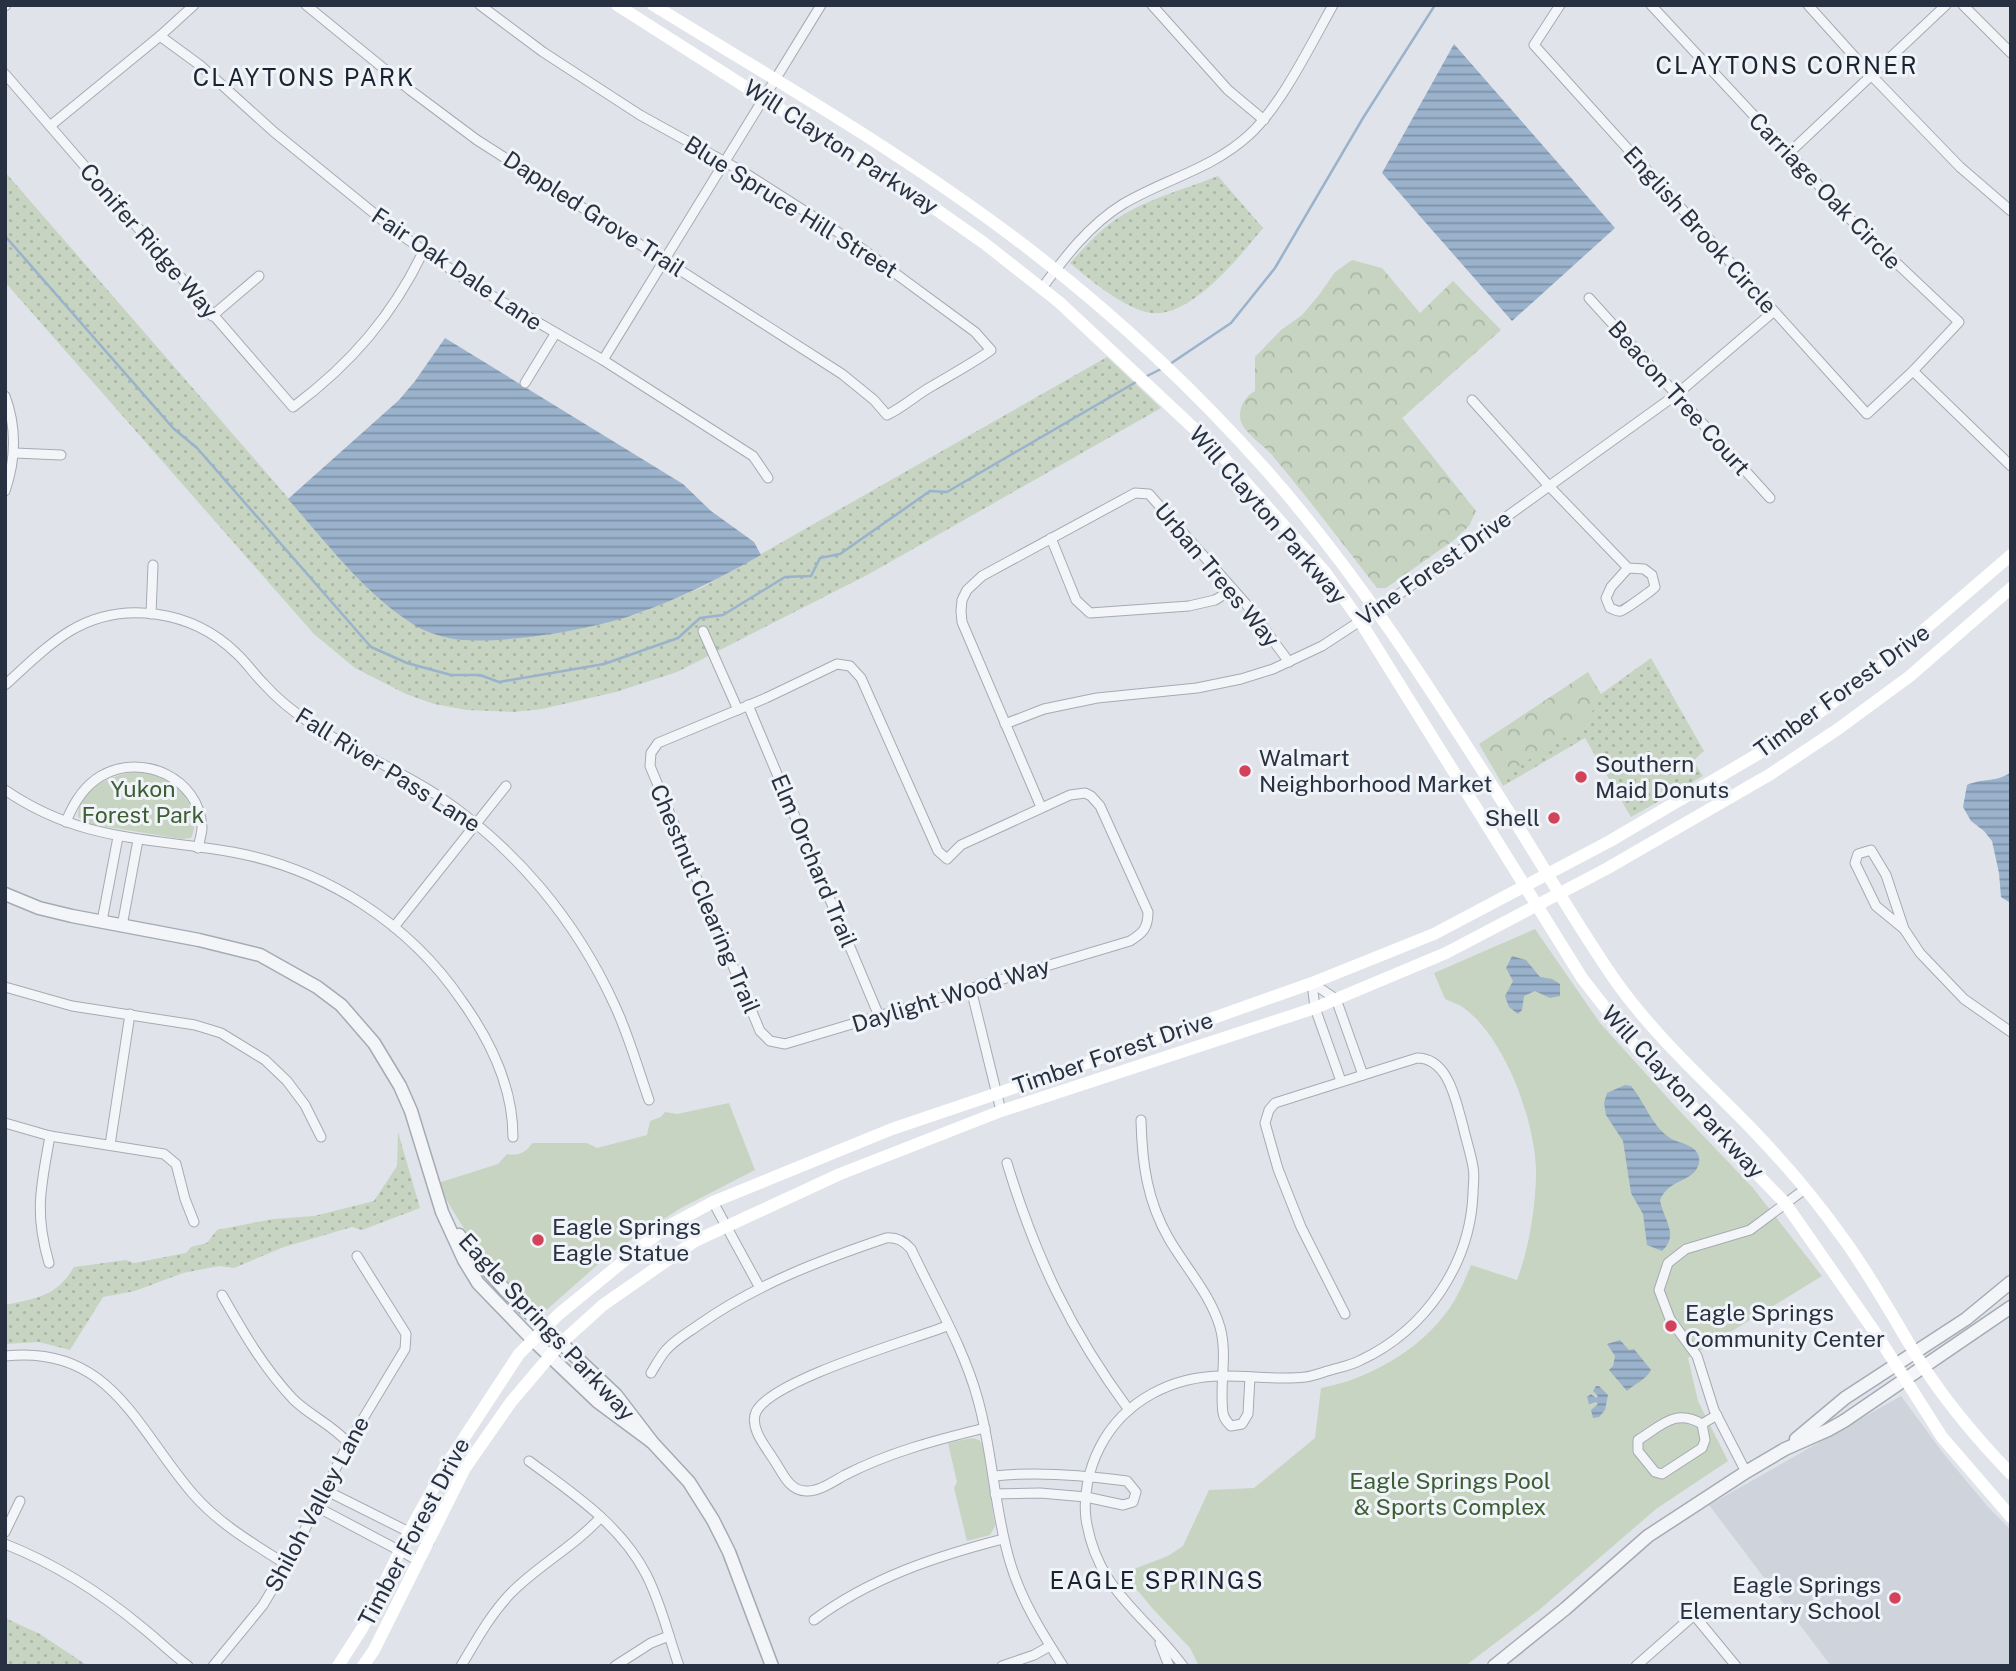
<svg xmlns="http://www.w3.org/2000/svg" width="2016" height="1671" font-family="'Public Sans',sans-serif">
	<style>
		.built { fill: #ced3dc }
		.grass { fill: url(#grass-dots) }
		.forest { fill: url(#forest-crowns) }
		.park { fill: #c6d4c1 }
		.water { fill: url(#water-rules) }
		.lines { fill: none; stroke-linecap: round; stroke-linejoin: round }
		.stream { stroke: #9ab2cb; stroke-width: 2.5 }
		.minor-casing { stroke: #a5abb4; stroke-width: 11 }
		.tertiary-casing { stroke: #a5abb4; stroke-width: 15 }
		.minor { stroke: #f3f5f8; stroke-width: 9 }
		.tertiary { stroke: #f3f5f8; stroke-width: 12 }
		.secondary { stroke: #fff; stroke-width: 12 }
		.poi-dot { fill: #d24258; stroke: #f0f3f7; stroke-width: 2.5 }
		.labels { text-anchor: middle; stroke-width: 6; stroke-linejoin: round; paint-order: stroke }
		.street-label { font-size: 23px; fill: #283141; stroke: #f0f3f7 }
		.poi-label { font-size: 23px; fill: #283141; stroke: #f0f3f7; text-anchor: start }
		.park-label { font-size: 23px; fill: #3d5e35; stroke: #f0f3f7 }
		.neighbourhood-label { font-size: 24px; letter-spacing: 2px; fill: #1a2332; stroke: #f0f3f7 }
	</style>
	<defs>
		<pattern id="grass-dots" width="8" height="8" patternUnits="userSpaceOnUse" patternTransform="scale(1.75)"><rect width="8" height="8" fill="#c6d4c1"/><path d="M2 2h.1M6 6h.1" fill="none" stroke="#aab6a7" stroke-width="1.8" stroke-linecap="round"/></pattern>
		<pattern id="forest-crowns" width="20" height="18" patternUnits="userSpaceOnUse" patternTransform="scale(1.75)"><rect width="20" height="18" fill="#c6d4c1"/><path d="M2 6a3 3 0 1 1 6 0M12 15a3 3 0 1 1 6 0" fill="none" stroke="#aab6a7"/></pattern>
		<pattern id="water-rules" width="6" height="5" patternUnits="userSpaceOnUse" patternTransform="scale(1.75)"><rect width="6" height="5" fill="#9ab2cb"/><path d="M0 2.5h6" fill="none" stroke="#7e91a6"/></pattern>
	</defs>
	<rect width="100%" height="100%" fill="#e0e4ea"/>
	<path class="built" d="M1901,1396L1943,1453L1988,1507L2011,1530V1666H1831L1709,1505Z"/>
	<g class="grass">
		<path d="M5,172L350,569L459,640L502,639L567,630L635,615L703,587L1107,357L1161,408L869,574L677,672L616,692L542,709L514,712L467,710L434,704L406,694L355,668L314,634L5,282Z"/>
		<path d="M1218,176L1263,228C1241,255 1191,318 1152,313C1126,310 1090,280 1070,263C1085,247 1099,230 1118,218C1147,199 1185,189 1218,176Z"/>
		<path d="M1651,658L1704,751L1693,761L1703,776L1631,817L1585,738L1503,786L1497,775L1566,730L1601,694Z"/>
		<path d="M398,1132L420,1208L362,1230L352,1227L284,1247L234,1268L219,1266L183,1273L135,1291L103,1297L70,1350L39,1342L5,1344V1305C37,1298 56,1297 74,1267L126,1260L134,1263L186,1253L191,1247L207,1243L217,1230L273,1219L314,1216L374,1201L397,1166Z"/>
		<path d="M5,1618L40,1634L88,1666H5Z"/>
	</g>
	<g class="forest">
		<path d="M1352,260L1382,268L1420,313L1453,281L1501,330L1402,418L1476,511L1469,526L1454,540L1386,588H1377C1342,543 1308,498 1272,455C1263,444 1242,432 1240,418C1239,406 1246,396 1255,391V357L1281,330L1302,315L1319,295L1335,272Z"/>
		<path d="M1588,672L1601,694L1602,698L1580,728L1501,777L1497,775L1479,744Z"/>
	</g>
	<g class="park">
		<path d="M135,772C147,773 157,774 168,781C186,791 201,818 191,838L182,839L84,823L78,816C78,788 112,775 135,772Z"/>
		<path d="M1535,929L1600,1023L1675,1106L1753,1188L1822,1276L1688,1358L1698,1401L1728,1461L1656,1509L1539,1610L1465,1666H1199L1190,1648L1153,1609L1123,1573L1168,1556L1183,1546L1209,1490L1254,1488L1315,1438L1321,1388C1369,1379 1420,1350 1449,1309C1458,1296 1465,1280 1471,1265L1517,1280C1529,1248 1535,1211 1536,1176C1537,1125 1506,1039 1464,1008C1459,1004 1451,1002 1445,999L1434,973Z"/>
		<path d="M729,1103L755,1170L681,1208L612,1252L542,1314L538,1313C496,1271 464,1237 438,1183L498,1164L507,1154C518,1156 526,1153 532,1143H587L597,1148L647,1135L650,1121L661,1117L665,1112L677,1114Z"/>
		<path d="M972,1438L979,1440L983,1444L995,1526L990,1535L967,1541L954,1488L957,1482L948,1443Z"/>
	</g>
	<g class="water">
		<path d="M1454,44L1615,228L1512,321L1382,173Z"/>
		<path d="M445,338L683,484L711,511L754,542L761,555C721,577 680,599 636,614C590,630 510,643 462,640C449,639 427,633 416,626C365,595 327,543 288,499L399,400L415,381Z"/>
		<path d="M2011,772V902H2009L2001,897L1999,873L1992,841L1984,831L1971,821L1963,807L1967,785C1982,778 1996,783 2011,772Z"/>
		<path d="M1512,956L1526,960L1540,977L1552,979L1560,984V996L1550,998L1535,991L1524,996L1522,1010L1518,1014L1509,1007L1505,996L1513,981L1506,968Z"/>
		<path d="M1625,1085L1631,1086C1646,1104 1651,1125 1670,1138C1678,1143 1688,1143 1695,1150C1700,1155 1701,1163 1696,1170C1686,1183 1669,1180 1660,1200C1663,1219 1680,1235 1662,1251L1647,1245L1643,1214L1631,1193L1623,1141L1606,1115L1604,1103L1607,1093Z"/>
		<path d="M1620,1340L1629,1350L1634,1349L1651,1370C1645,1381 1635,1383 1627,1391L1609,1370L1613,1366L1615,1356L1607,1344Z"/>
		<path d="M1596,1386H1599L1608,1395L1605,1410L1599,1417L1593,1418L1591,1410L1598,1404L1596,1402L1589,1404L1587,1397L1591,1394L1596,1398L1598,1396L1593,1391Z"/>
	</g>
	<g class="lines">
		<g class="stream">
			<path d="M5,236L173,428L197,448L371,647L407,663L451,675H480L499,682L604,664L678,638L700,618L723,615L785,577L811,576L820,558L840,554L930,491L947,492L1136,382"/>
			<path d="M1170,364L1231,323L1275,268L1363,118L1435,5"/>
			<path d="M1145,377L1161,369"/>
		</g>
		<defs>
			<g id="minor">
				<path d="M306,5L410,90L477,140L842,374L874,400L887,415C904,407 917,394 934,385C954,373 973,363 991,350L975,332L850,240L745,173L640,115L543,52L480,5"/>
				<path d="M1152,5L1228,90L1264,120"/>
				<path d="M1560,5L1534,45L1867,414L1913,371L1959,322L1851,220L1651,5"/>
				<path d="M1808,5L1871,75L1960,167L2011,211"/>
				<path d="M1963,5L2011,53"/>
				<path d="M5,6L6,5"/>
				<path d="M160,36L201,66L274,132L397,232L475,286L603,360L753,456L768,478"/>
				<path d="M5,74L293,407C351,364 393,315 424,250"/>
				<path d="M50,126L160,36L194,5"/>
				<path d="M1788,154L1946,5"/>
				<path d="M1042,288C1065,257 1089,225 1123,204C1165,179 1212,169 1249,135C1281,106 1311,44 1333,5"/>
				<path d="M1589,298L1770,498"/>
				<path d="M212,316L259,276"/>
				<path d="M603,360L821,5"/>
				<path d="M1913,371L2011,466"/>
				<path d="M525,383L555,334"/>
				<path d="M5,396C17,428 16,459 5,491"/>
				<path d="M1472,400L1549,486L1628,568L1644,569L1652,575L1655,587C1653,590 1623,611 1621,611C1617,612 1614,609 1610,608L1606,598L1611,587L1628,568"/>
				<path d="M15,453L61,455"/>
				<path d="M1051,538L1076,600L1090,613L1189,606L1215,600L1233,589"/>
				<path d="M151,614L153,565"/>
				<path d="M703,631L738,710"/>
				<path d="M837,664L850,666L861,678L938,851L947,859L961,845L1070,795L1085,793L1091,796L1100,806L1148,912C1148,928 1143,933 1130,941L785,1044L770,1041L760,1031L650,766L651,753L658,743L766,698Z"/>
				<path d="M5,685C26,666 47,645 70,631C123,599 193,611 236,653C246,662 254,674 264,684C278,700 295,713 313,725C352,751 397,769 437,795C515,847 576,920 615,1006C629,1036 638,1069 649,1100"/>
				<path d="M748,705L879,1016"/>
				<path d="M1005,724L1044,709L1097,698L1197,688L1241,679L1273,669L1322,646L1377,610L1677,394L1773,312"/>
				<path d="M5,790C81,842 147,837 232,852C325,869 409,923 462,1001C490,1040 513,1088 513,1137"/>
				<path d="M1041,807L962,622L961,611L962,600L967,590L982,576L1135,493L1149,494L1246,604L1289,662"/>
				<path d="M66,822C73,804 84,786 101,776C142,752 199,778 202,827C202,834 199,842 198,848"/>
				<path d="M102,921L118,837"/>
				<path d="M122,926L138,840"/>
				<path d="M394,927L506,786"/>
				<path d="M1904,929L1876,906L1855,863L1858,854L1871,850L1886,875L1904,929L1920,953L1964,999L2011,1032"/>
				<path d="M1312,983L1336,999L1363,1075"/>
				<path d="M1312,983L1315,1008L1341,1081"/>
				<path d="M5,987L72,1006L195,1025L221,1033L265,1060L287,1081L305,1105L321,1137"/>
				<path d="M971,989L1001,1111"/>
				<path d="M1141,1120C1142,1163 1147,1201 1169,1239C1186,1268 1210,1294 1220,1327C1228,1356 1219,1384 1223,1413C1224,1419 1227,1422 1231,1426L1242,1424L1248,1414L1250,1377"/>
				<path d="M5,1123L50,1136L164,1154L176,1164L185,1199L194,1222"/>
				<path d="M110,1145L130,1014"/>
				<path d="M1007,1163C1035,1256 1071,1332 1129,1410"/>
				<path d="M713,1202L760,1288"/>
				<path d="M49,1263C34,1212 41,1187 50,1136"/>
				<path d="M222,1295C243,1332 263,1367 293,1399C310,1416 333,1425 348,1443"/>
				<path d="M947,1326C911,1340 771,1380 756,1412C749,1428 766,1447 774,1460C782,1472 789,1491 806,1491C819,1492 834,1481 845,1475C890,1452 936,1440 985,1428"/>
				<path d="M5,1356C110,1344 136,1428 193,1494C219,1524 254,1544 287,1565"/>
				<path d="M651,1373C656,1365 660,1357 666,1350C676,1339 689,1332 700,1324C757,1284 821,1260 886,1238C897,1237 904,1241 911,1249C934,1298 964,1348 978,1400C993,1453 994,1509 1010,1562C1021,1600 1042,1633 1063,1666"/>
				<path d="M1702,1424L1705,1440L1702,1448L1662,1474L1655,1472L1638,1451V1440C1661,1426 1675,1408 1702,1424L1717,1415"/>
				<path d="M529,1461C572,1493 620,1524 646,1574C661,1603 668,1635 679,1666"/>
				<path d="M1746,1472L1714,1410L1697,1356L1670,1319L1659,1290L1668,1263L1686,1249L1750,1230L1805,1189"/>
				<path d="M994,1476C1038,1471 1083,1475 1127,1481L1136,1492L1133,1502L1123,1505L1086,1497L1040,1493L995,1494"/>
				<path d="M325,1490L429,1542"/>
				<path d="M317,1507L419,1561"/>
				<path d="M5,1532L20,1501"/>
				<path d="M5,1544C56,1564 101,1593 143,1628C158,1640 172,1654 188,1666"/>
				<path d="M814,1620C870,1578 937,1556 1003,1539"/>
				<path d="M1160,1643L1169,1666"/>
				<path d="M213,1666L263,1605L287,1565L349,1442L405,1349L406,1334L357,1256"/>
				<path d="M461,1666C476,1641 490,1615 510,1594C538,1565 574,1547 601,1517"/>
				<path d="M615,1666L651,1643L669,1636"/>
				<path d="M1002,1666L1034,1655L1050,1646"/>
				<path d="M1183,1666C1144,1613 1097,1591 1086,1519C1083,1495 1089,1468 1100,1447C1124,1400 1174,1375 1226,1376C1252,1376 1280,1380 1305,1377C1314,1376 1323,1372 1331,1370C1341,1367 1352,1365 1361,1360C1425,1330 1470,1265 1473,1194C1473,1185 1475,1176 1473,1167C1471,1154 1466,1140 1463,1126C1456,1102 1449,1058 1417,1058L1275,1103L1269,1110L1265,1123L1278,1169L1301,1227L1345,1314"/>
				<path d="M1636,1666L1694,1615L1736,1666"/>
			</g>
			<g id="tertiary">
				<path d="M5,894L39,908L72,916L199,940L260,955L317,987L341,1005L374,1043L400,1086L411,1111L442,1212L464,1260L478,1283L533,1340L598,1402L652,1442"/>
				<path d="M459,1235L472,1253L506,1291L616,1395L652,1442L689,1482L713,1520L729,1552L772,1666"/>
				<path d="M1796,1439L1845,1398L1966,1319L2011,1282"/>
				<path d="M1494,1666L1565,1609L1648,1536L1746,1472L1785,1449L1828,1430L1844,1421L2011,1307"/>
			</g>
		</defs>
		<use href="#minor" class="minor-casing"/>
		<use href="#tertiary" class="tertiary-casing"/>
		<use href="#minor" class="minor"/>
		<use href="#tertiary" class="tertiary"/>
		<g class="secondary">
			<path d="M617,5L914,194L984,243L1059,302L1217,450L1325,572L1360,621L1582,978L1638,1050L1785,1203L1879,1338L1942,1437L2011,1517"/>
			<path d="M653,5C780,83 911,158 1029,249C1115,315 1195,390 1267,471C1362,579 1437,699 1514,820C1548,874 1580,930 1617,983C1655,1036 1703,1079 1748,1125C1781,1159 1813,1196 1840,1234C1871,1275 1894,1320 1921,1363C1947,1403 1978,1440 2011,1474"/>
			<path d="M338,1666L363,1627L409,1532L445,1467L519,1354L559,1314L663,1229L713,1202L892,1129L1075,1067L1312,983L1434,934L1610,841L1758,754L1824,709L1896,654L2011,555"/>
			<path d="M363,1666L374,1650L465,1468L511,1402L561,1343L603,1305L695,1241L840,1174L1001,1111L1315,1008L1446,953L1606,869L1769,775L1838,729L1910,676L2011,588"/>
		</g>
	</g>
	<g class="poi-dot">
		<circle cx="1245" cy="771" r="7"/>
		<circle cx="1581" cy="777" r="7"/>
		<circle cx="1554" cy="818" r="7"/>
		<circle cx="538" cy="1240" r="7"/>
		<circle cx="1671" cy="1326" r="7"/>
		<circle cx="1895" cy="1598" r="7"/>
	</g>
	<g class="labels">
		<g class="street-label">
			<text transform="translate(841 147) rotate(33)" y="8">Will Clayton Parkway</text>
			<text transform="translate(1825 191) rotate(46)" y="8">Carriage Oak Circle</text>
			<text transform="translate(791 207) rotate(32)" y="8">Blue Spruce Hill Street</text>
			<text transform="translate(594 214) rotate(33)" y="8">Dappled Grove Trail</text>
			<text transform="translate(1700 230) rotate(48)" y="8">English Brook Circle</text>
			<text transform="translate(149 241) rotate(49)" y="8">Conifer Ridge Way</text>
			<text transform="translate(457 269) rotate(34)" y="8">Fair Oak Dale Lane</text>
			<text transform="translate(1679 398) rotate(48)" y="8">Beacon Tree Court</text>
			<text transform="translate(1268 515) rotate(49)" y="8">Will Clayton Parkway</text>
			<text transform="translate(1434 568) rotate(-35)" y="8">Vine Forest Drive</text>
			<text transform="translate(1217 575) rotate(50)" y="8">Urban Trees Way</text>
			<text transform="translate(1842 691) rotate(-36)" y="8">Timber Forest Drive</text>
			<text transform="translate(388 770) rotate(32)" y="8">Fall River Pass Lane</text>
			<text transform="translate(814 861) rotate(67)" y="8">Elm Orchard Trail</text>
			<text transform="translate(705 899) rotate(67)" y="8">Chestnut Clearing Trail</text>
			<text transform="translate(951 995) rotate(-17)" y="8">Daylight Wood Way</text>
			<text transform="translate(1113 1053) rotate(-19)" y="8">Timber Forest Drive</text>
			<text transform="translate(1683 1092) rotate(47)" y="8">Will Clayton Parkway</text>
			<text transform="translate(547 1327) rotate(47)" y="8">Eagle Springs Parkway</text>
			<text transform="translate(317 1504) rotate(-62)" y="8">Shiloh Valley Lane</text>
			<text transform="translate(414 1532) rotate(-62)" y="8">Timber Forest Drive</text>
		</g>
		<g class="poi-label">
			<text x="1259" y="766">Walmart<tspan x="1259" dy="26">Neighborhood Market</tspan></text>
			<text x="1595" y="772">Southern<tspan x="1595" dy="26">Maid Donuts</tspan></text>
			<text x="1540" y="826" text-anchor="end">Shell</text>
			<text x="552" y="1235">Eagle Springs<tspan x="552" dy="26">Eagle Statue</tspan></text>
			<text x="1685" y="1321">Eagle Springs<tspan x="1685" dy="26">Community Center</tspan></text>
			<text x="1881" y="1593" text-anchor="end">Eagle Springs<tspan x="1881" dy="26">Elementary School</tspan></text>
		</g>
		<g class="park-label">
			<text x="143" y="797">Yukon<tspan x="143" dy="26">Forest Park</tspan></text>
			<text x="1450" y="1489">Eagle Springs Pool<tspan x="1450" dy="26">&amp; Sports Complex</tspan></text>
		</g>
		<g class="neighbourhood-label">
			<text x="1787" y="74">CLAYTONS CORNER</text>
			<text x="304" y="86">CLAYTONS PARK</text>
			<text x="1157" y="1589">EAGLE SPRINGS</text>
		</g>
	</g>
	<rect width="2016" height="1671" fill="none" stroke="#283141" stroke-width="14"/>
</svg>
